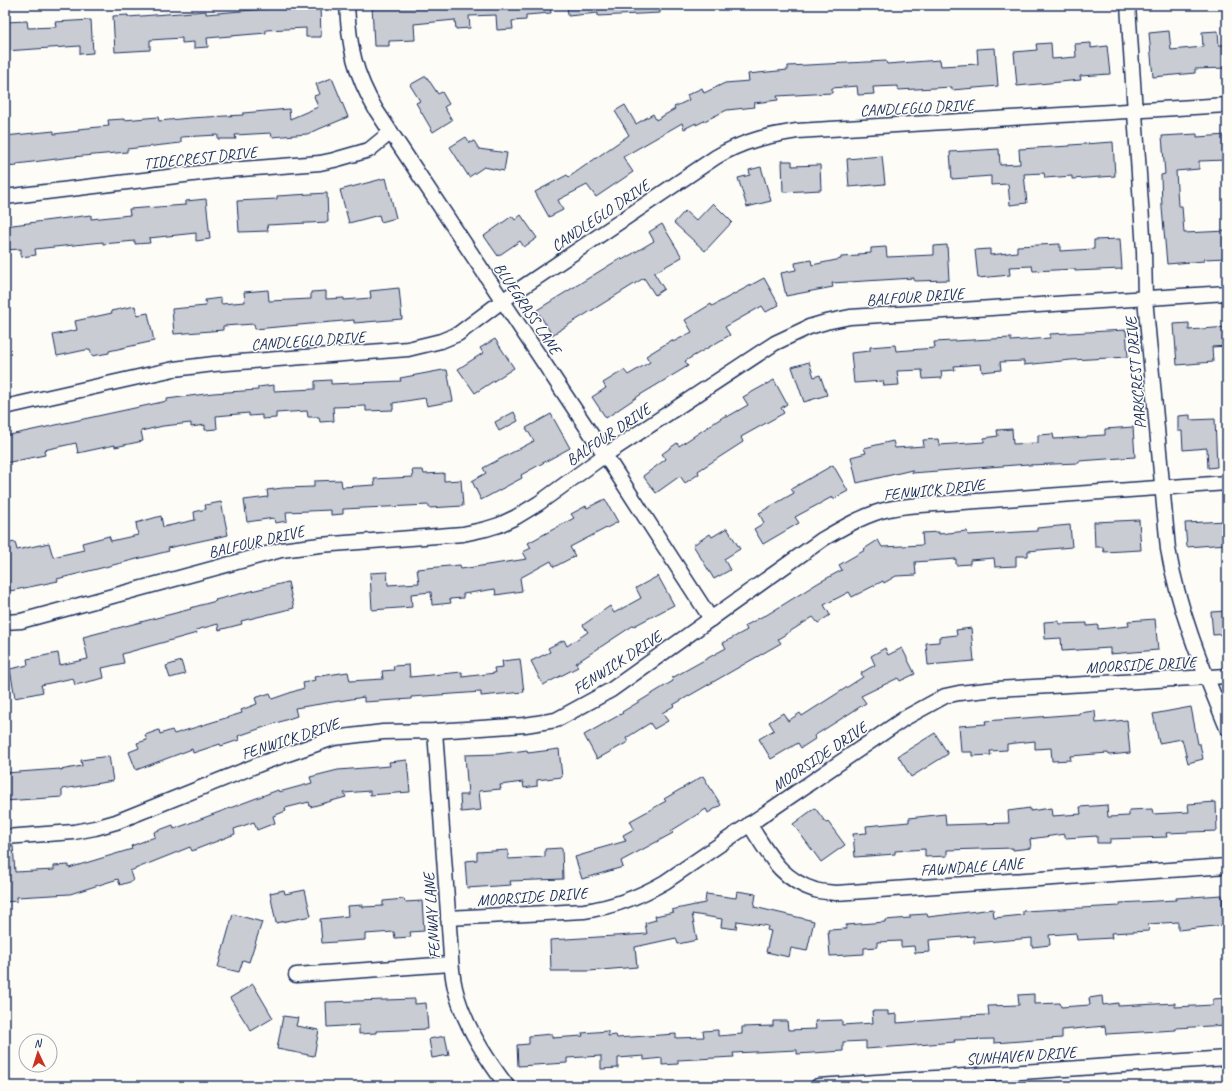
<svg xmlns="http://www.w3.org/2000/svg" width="1232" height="1091" font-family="Caveat,sans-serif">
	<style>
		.building { fill: #c9ccd3; stroke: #1b2f5e }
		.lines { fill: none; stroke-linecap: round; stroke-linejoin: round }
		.street-casing { stroke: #1b2f5e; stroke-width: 17 }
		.street { stroke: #fdfcf7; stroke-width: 14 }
		.labels { text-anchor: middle; stroke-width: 3; stroke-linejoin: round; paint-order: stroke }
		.street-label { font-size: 16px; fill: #1b2f5e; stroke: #fdfcf7 }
	</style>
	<rect width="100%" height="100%" fill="#fdfcf7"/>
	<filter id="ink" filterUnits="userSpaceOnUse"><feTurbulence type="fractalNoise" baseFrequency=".025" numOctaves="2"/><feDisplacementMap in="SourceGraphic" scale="8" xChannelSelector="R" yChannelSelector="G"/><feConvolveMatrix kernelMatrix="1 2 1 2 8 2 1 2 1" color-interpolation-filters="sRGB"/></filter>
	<g filter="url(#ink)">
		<g class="building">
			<path d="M276,5H320L321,37H306V28L266,30V33L207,38L208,47L194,48V42L182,43V38L150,40V50L115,52L113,16L128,15V17L206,11V14L276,8Z"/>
			<path d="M372,5H550L551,13L526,15V20L512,21L513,29L497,30L496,15L469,16L470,28L456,29L455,20L414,24L415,40L389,41V46H374Z"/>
			<path d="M567,5H660V13L598,16V13L568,16Z"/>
			<path d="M91,20L93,53L80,54V46L5,51V22L27,21L28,28L56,27L55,22Z"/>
			<path d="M1169,31L1171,50L1203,47L1202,32L1218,31L1219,45H1227V68L1195,69V73L1153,77L1149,33Z"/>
			<path d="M1051,43L1052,59L1076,57L1075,44L1091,43V48L1107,46L1110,74L1080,76L1081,80L1017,86L1014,52L1037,50L1036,44Z"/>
			<path d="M995,48L998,86L952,90V87L898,90V86L873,87L874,94L858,95L857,86L832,88V93L777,96L778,100L754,103L755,107L727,110L696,125V123L684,129L682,123L623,157L633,172L596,197L587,185L558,200L563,210L549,217L535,192L567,175L569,177L629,135L615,111L625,105L636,124L653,114L656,120L675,109L674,107L689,100L687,95L702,88L704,93L725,83L749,81L748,74L788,70V66L886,61L887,64L940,60L941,66L978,64L977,49Z"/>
			<path d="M426,76L438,94L442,92L449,104L444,107L452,120L433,132L416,103L420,101L410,85Z"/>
			<path d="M332,78L348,117L307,134L272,137L271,133L235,135L236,139H218V135L181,137V143L127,149V152L72,157L17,164V166L5,167V136L54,131V134L79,131L78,129L109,126L108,120L124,119V120L158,117L159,121L190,118L243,115V113L289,109L290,119L318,107L314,96L320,94L316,84Z"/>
			<path d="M1197,134V137L1227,135V160L1199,161V169L1176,171L1178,206H1182L1184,233L1227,231V258L1204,259V261L1167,264L1162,208L1161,175L1165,174L1162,136Z"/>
			<path d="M466,137L470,143L474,141L479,149L507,153L504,171L484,167L469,177L450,147Z"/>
			<path d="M1113,142L1115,176L1072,179V176L1045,178L1044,173L1024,174L1027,203L1010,205L1008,184L991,185V176L952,179L950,152L999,149L1000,165L1020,164L1019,149L1070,146V145Z"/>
			<path d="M882,156L885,184L849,187L847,159Z"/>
			<path d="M782,161H792V166L820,165L821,190L783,192Z"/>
			<path d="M761,167L771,201L747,207L738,178L750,175L749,170Z"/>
			<path d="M386,178L396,218L381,222L379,215L349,223L340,190Z"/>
			<path d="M327,193L328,222L267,225L268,231L239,232L237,201L277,199V196Z"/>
			<path d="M206,199L210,239L196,241V233L149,238L150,243L135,244V241L103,244V242L35,249L36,255L21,257V249L5,250V226L91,215V219L130,215L129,209L186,205V201Z"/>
			<path d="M713,203L732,222L705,251L674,223L685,211L696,221Z"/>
			<path d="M521,215L537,238L524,247L520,241L498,256L484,236L512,216L515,220Z"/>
			<path d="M662,224L682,257L654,273L664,289L655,295L644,278L552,335L537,310L621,258L622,260L654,241L649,232Z"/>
			<path d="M1120,239L1122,269L1075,271V269L1033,271L1032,266L1009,267L1010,275L978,278L975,250L990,249V255L1017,252V246L1060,244V251L1094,249V240Z"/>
			<path d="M947,245L949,280L914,281V278L832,283L833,287L786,296L781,273L796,270L795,263L811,260L812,265L841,259V257L859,256L858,254L871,253V248L886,247L887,257L934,255V246Z"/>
			<path d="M764,278L779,305L766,312L762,306L725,327L730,335L685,361L688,366L640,395L606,418L592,397L606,388L603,383L624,370L628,375L650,362L646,356L672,340L673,342L692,332L685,320L711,304L712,306Z"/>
			<path d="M399,288L402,319L354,323V320L255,329L254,324L223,326V330L174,334L172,309L206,306L205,300L221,298V304L245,302L244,292L268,290L269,301L311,299V292L326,291V299L344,298V300L371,298L370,291Z"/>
			<path d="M135,306L137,315L148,313L154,341L109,351V353L92,356L90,349L57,356L53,335L77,330L75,321L112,313L111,311Z"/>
			<path d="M1189,323V330L1227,327V346L1212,347L1213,362L1177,365L1174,324Z"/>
			<path d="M1126,330L1128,357L1071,360L1024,365V361L1000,362L1001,370L982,372L981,364L954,366L955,370L941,371L942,378L923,379L922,370L897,371L899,385L884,386L883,381L854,383L851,353L870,351V347L895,345L896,351L935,348L934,342L1011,338V341L1050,338V334Z"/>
			<path d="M495,339L514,368L475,393L458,369L483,353L480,348Z"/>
			<path d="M809,362L814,377L820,375L827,395L804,402L792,367Z"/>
			<path d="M443,370H447L453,401L427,406L425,398L393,403V410L366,411V406L333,407L334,421L320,422L319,417H308L307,411L276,413V418L262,419V415L249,416V413L216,416L217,429L205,430V425L191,427V423L163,426L141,431L143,441L115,447V445L78,453L76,443L44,450L45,455L5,463V436L167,401V399L213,393L258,390V387L274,385V391L315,389V381L331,380V384L401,381L400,378Z"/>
			<path d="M774,380L787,404L781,408L784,413L741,437L743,442L698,471L699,474L685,483L680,476L656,493L643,476L666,459L662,454L677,443L679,446L726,415L727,417L748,405L743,397Z"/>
			<path d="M514,412L518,421L499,431L495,422Z"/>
			<path d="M551,414L570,448L521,475L522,478L481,500L472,481L486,473L483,468L534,441L526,428Z"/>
			<path d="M1190,415V420L1215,419L1217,467L1208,468L1207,448L1183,450L1182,431H1178V416Z"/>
			<path d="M1133,427L1135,457L1079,461V463L1028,465V464L912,473V470L857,483L851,457L866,453L864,448L893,441L895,448L924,446L923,440L938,439L939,445L984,442V438L998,436L997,430L1012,429L1013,444L1038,443V435L1053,434L1054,439L1087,437V436L1105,435V429Z"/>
			<path d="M833,465L848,491L833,499L832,497L795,517L799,523L763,544L754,529L764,523L759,513L794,493L791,489Z"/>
			<path d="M412,470H423L424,474L444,473V481L461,480L463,506L429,508V505L343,509V514L331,515V510L286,512L287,521L275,523L274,518L247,522L244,500L268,497L267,490L283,488L314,487V481L341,480L342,487L375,485L374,479L413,477Z"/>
			<path d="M605,499L618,522L570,547L575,556L554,567L551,561L520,578L522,591L496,595L495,589L463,594V598L450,599L451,603L432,605L431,592L411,594L412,607L372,610L370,573L387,572L388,585L419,583L417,569L460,565L461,569L527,559L523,552L531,548L528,543L574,518L571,514L586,506L587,508Z"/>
			<path d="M221,502L228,535L168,548L169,551L57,579L58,581L10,591L5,566V544L15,542L17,550L49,543L53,557L84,550L82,543L109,536L111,541L138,535L136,523L161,516L163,527L195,520L194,512L206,509L205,505Z"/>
			<path d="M1139,520L1141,550L1104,552L1103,547H1095L1094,522Z"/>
			<path d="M1227,521V544L1187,547L1185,523Z"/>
			<path d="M1070,525L1072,547L1028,551V556H1016V566L995,567L994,558L970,560V564L956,565V559L915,562L916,575L896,576L884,583L883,581L852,597L849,592L824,605L830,615L818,623L813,617L778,639L781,643L673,705L674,706L662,713L668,721L654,729L650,723L626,738L628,742L597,759L584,735L623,713L622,712L673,681L672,678L726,648L723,643L747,630L745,626L765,615V616L818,583L842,570L839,565L865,550L864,549L878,540L882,547L923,545L922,533L939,532V534L967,531L968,535L1037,531V528Z"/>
			<path d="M727,528L740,549L724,559L730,570L714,579L693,545L710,534L712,537Z"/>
			<path d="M658,576L674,605L634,626V625L576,663L578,667L543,685L531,661L550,652L548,648L564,640L567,646L588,632L583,625L610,606L614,613L641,598L636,588Z"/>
			<path d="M288,582L294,608L241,621L242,624L219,630L218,624L196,630L197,633L179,638L122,654L124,663L102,668L104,678L75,685L73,678L41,685L43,692L15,698L10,669L28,665L27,659L58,653L60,665L88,659L83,637L191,609L190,608L216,601L215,600Z"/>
			<path d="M1227,611V634L1213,635L1211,612Z"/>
			<path d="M1155,619L1158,650L1110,654V648L1062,651L1061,638L1045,639L1044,622L1059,621V624L1087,623V626L1098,625V629L1129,626L1128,621Z"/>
			<path d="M971,628L974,661L928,665L926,643L939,642V637L957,635L956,630Z"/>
			<path d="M885,648L888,655L902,648L915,674L900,681L898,678L861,696L866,703L814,736L815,739L801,748L798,743L771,759L759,739L774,730L769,722L783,713L788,721L800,713L802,716L863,677L861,673L875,665L871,656Z"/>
			<path d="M520,659L524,692L481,696V692L411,697V699L364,702V697L295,708L297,716L238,736L239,740L221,746L220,744L193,753L192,749L136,770L129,752L139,748L137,743L147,740L145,735L159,730L160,734L172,730L174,734L242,713L241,710L257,704L255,698L270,693L272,699L304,688L303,683L315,680L314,677L348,672L350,681L383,679L382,671L394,670L393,666L409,665L410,677L462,672V677L495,673L494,668L503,667L502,661Z"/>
			<path d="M181,661L185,674L170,678L166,666Z"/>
			<path d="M1191,707L1198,744H1200L1203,759L1188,763L1182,739L1159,743L1153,714Z"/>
			<path d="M1095,711L1096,723L1127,720L1130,753L1109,755L1108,753L1070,756L1071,760L1052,761L1051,748L1035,749V741L1007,744V750L990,751L991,755L972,756V752H961L959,726L986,724L985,721L1079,714V713Z"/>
			<path d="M935,733L948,754L911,777L898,756Z"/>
			<path d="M559,749L562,777L537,780V786L524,788L523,782L500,785L501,789L479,791L481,810L461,812L460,795H468L465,755L498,754L527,750L528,753Z"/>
			<path d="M109,756L113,781L62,789V797L5,801V773L60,769V770L82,766L81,760Z"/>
			<path d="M407,760L410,792L370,795V791L344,793L346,797L310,807L309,802L285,808L286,811L273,816L275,823L257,830L254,822L234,829L235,834L192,851L190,847L130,871L133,881L120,885L118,879L70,894L17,897V901L5,902V846H13L15,872L54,870V866L69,865V868L132,849L131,846L155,837L154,832L173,825L174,829L278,790L279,792L312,783L310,777L338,770L390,766L389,762Z"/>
			<path d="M703,776L721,805L708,813L706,809L671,831L673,833L621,861L623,867L582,879L575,857L595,851L594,850L626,841L623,835L634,829L630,821L666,801L664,799Z"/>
			<path d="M1216,802L1217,831L1166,833L1167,837L1110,839V843H1097V836L1065,838V834L1030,839L1031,848L1013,850V848L947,850V856L925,857V849L895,851V854L855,857L853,834L867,833L866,826L909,822V818L945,814L946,825L1009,823L1008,811L1030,808V811L1051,808L1052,816L1081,814L1080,807L1107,805L1108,817L1129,816V810L1152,809L1153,814L1189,812L1188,804Z"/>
			<path d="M815,808L826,823L828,822L845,845L821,862L793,824Z"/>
			<path d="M562,848L563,879L510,881L511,885L467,888L465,861L477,860V852L508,850V859L545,857V849Z"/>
			<path d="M284,890L285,894L305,890L311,916L276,923L270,893Z"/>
			<path d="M737,891L756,894L754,907L814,921L807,951L791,948L789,957L766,952L771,931L767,930L768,926L737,921L736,929L721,927L722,919L692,914L697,940L678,944L676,938L635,947L637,967L589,971H551L550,940L647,934L645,923L656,920L655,916L674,912L671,910L705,903L706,894L736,898Z"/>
			<path d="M1222,895L1224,925L1178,930V922L1148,924L1149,931L1111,933L1112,938L1077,940L1076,933L1049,935L1050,945L1032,947V938L974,943V936L929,940L930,952L915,953L914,946L901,947V941L877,942V947L864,948V954L830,956L828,930L846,929V925L885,922V920L910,918V915L927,914L928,917L993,909L994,918L1023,915V911L1120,906V903L1176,900V898Z"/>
			<path d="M404,899L405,902L422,901L424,931L410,932L411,937L395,938L394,932L365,934V940L322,943L320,919L348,916L347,906L363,905V907L383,906V901Z"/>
			<path d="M233,914L262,922L249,962L243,960L239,972L218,967Z"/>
			<path d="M253,984L273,1018L251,1031L230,998Z"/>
			<path d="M1034,994V1004L1060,1003L1061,1007L1090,1005L1089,998L1102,996L1103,1005L1118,1003V1006L1175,1003V1007L1213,1005V999L1227,998V1025L1176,1028V1030L1106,1034L1105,1026L1062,1030V1038L994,1043V1039L954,1040L955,1042L866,1049V1041L843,1042V1051L797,1054V1050L733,1053L734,1057L678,1060V1064L662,1065V1058L644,1060V1056L618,1058V1068L601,1069V1056L567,1058V1063L518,1066L517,1045L529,1044V1036L552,1034V1038L583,1036L582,1033L608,1031V1036L616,1035L617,1038L676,1034V1038L704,1037L703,1031L718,1030V1036L742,1034V1027L773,1026V1021H787L788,1030L816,1029L815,1021L842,1020V1025L873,1023L872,1011H888V1015L897,1014V1023L962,1018V1016L989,1015L988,1006L1019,1005L1018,995Z"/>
			<path d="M415,999V1004L426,1003L428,1029L376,1031V1033L359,1034V1025L327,1027L326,1002Z"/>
			<path d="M283,1016L298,1018L296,1026L319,1030L314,1056L277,1049Z"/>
			<path d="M445,1036L449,1055L432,1058L429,1039Z"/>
		</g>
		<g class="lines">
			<defs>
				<g id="street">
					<path d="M347,5C349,47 355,74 376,110L605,455L711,619"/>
					<path d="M1128,5L1144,251L1145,298L1168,549C1179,612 1203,669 1227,728"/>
					<path d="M5,197L217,171L320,163L334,160L369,150L391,132"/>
					<path d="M5,407L174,369L214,364L408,349L441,341L458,334L502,301L716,157C743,141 766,136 797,131L1227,105"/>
					<path d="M5,622L21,621L281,550L320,545L463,534L486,529L499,525L516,517L539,503L605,455L775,343L809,327L826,322L850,317L1227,293"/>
					<path d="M435,731L450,941C451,957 451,972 455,988C463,1023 485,1057 507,1086"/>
					<path d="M749,824C768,852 779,879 815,890C821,892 829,892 836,893L1227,866"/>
					<path d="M5,837L74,832L95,828L116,822L265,762L334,738L383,732L435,731L525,725L556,720L611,690L823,539C842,528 861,517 881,511C894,507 908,506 921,505L1227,483"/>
					<path d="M448,918L584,911C614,907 639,897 665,882L905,718L945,696L959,693L996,689L1227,676"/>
					<path d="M296,975L451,964"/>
					<path d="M818,1086L1227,1058"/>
				</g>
			</defs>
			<use href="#street" class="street-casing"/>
			<use href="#street" class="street"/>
		</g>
	</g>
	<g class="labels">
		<g class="street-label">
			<text transform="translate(917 107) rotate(-3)" y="6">CANDLEGLO DRIVE</text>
			<text transform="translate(200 157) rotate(-6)" y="6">TIDECREST DRIVE</text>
			<text transform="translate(600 215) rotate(-34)" y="6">CANDLEGLO DRIVE</text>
			<text transform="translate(915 296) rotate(-4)" y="6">BALFOUR DRIVE</text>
			<text transform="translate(528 308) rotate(56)" y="6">BLUEGRASS LANE</text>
			<text transform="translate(308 340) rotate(-4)" y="6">CANDLEGLO DRIVE</text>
			<text transform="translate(1135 373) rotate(-95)" y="6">PARKCREST DRIVE</text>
			<text transform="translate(608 434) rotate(-34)" y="6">BALFOUR DRIVE</text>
			<text transform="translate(934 489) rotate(-6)" y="6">FENWICK DRIVE</text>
			<text transform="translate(256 541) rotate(-13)" y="6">BALFOUR DRIVE</text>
			<text transform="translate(617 662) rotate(-33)" y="6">FENWICK DRIVE</text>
			<text transform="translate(1141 664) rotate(-3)" y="6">MOORSIDE DRIVE</text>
			<text transform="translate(290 738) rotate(-18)" y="6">FENWICK DRIVE</text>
			<text transform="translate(819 756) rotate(-34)" y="6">MOORSIDE DRIVE</text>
			<text transform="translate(972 866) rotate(-4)" y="6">FAWNDALE LANE</text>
			<text transform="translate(532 896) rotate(-4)" y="6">MOORSIDE DRIVE</text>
			<text transform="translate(431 916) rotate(-94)" y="6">FENWAY LANE</text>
			<text transform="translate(1021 1055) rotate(-4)" y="6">SUNHAVEN DRIVE</text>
		</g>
	</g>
	<rect width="1232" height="1091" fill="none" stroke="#fdfcf7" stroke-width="20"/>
	<rect x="10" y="10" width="1212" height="1071" fill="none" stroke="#1b2f5e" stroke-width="1.5" filter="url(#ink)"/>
	<g transform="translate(38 1053) rotate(356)"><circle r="19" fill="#fdfcf7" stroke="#a3aaba"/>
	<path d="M0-3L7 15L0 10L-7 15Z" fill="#c8321e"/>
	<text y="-6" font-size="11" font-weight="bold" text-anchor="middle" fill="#1b2f5e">N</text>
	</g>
</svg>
